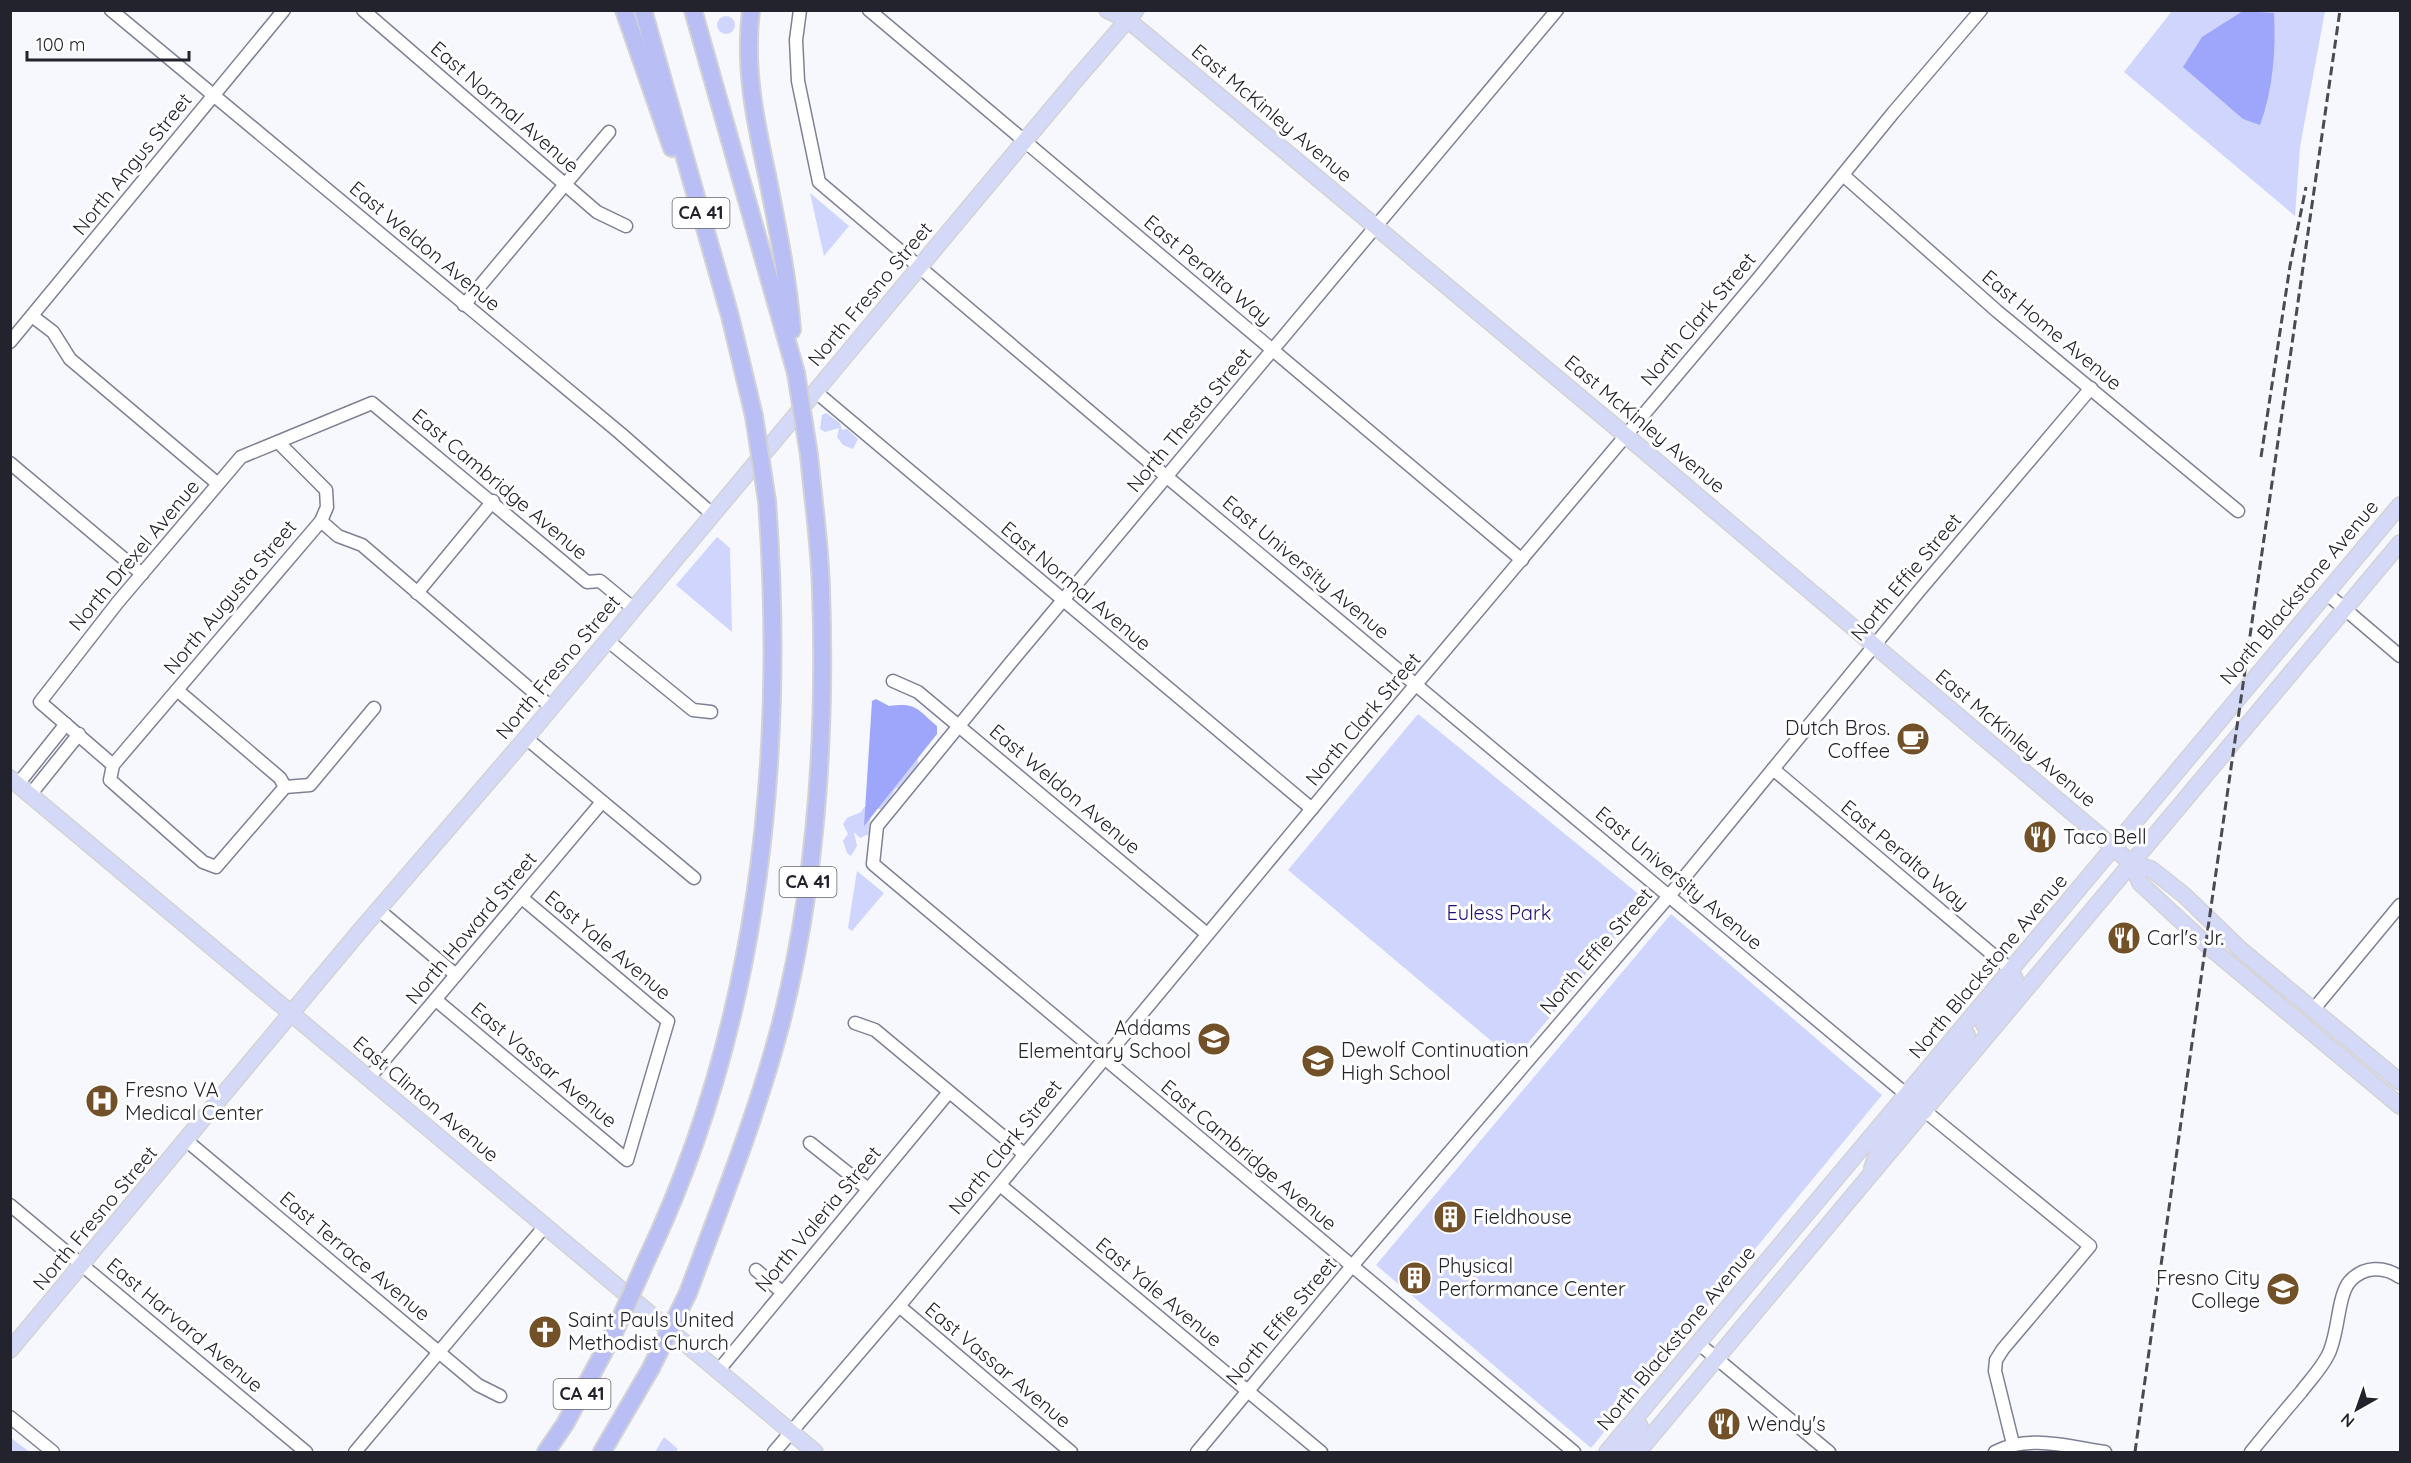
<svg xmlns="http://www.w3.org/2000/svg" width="2411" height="1463" font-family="Quicksand,sans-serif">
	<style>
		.green { fill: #cfd5fd }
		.water { fill: #9ea6fc }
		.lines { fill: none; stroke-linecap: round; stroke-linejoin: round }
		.minor-casing { stroke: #7e8195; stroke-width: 15 }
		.major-casing { stroke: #d3d3d5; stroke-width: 18 }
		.highway-casing { stroke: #d3d3d5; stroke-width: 20 }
		.minor { stroke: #fff; stroke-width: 12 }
		.major { stroke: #d5d9f8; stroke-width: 15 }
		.highway { stroke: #b9bff4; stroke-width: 16 }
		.rail { stroke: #494a52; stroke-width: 3; stroke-dasharray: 9 4.5; stroke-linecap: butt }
		.highway-bridge-casing { stroke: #d3d3d5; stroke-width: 20; stroke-linecap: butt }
		.highway-bridge { stroke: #b9bff4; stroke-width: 16 }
		.labels { text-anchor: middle; stroke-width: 6; stroke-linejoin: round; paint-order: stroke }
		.shield { fill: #fff; stroke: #64656b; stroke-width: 1.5 }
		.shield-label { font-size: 18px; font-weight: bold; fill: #22232c }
		.street-label { font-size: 20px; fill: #22232c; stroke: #fff }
		.poi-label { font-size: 20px; fill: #22232c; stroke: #fff; text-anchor: start }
		.park-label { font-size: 20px; fill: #220f73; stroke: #fff }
	</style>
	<rect width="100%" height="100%" fill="#f7f8fd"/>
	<g class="green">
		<path d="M2172,11H2325L2300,147L2295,216L2124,72Z"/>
		<circle cx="726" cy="25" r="9"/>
		<path d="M810,193L849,226L824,256Z"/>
		<path d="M832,326L839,329L844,340L840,342L832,341L827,337Z"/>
		<path d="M826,413L840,423L842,430L847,429L858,439L853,449L843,445L837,437L839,428L825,432L820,429L822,415Z"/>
		<path d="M717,537L730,548L732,632L676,585Z"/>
		<path d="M1418,714L1647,901L1514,1060L1288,870Z"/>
		<path d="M917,757C921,769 911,771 906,780C904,783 903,787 901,790L896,788L884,809H875L870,818L869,834L860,838L854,832L857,846L851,856L847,853L843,841L848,834L843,824L847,818L861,812L864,807L870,808Z"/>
		<path d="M857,871L884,893L852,931L848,928Z"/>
		<path d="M1671,914L1882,1095L1591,1448L1376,1265Z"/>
		<path d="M10,1437L28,1451L27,1452H11Z"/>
		<path d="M664,1437L678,1449L675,1452H655Z"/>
	</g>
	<g class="water">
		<path d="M2243,11L2274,13C2276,51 2273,89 2260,125L2243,119L2183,67L2202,37Z"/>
		<path d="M876,699L889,706C916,702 917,709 937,726V734L864,826L872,701Z"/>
	</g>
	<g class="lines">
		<defs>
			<g id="minor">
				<path d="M111,10L620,433L712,514"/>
				<path d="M363,10L597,212L626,226"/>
				<path d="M800,10L796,40L798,81L819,182L1167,477L1907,1095"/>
				<path d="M869,10L1522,560"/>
				<path d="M1557,10L1012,661L877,826L873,864L1574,1452"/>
				<path d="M1843,175L1998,312L2238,511"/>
				<path d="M464,305L609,132"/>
				<path d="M32,316L53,332L70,359L218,484"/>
				<path d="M10,342L284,10"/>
				<path d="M816,392L1312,809"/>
				<path d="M278,442L326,490L327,507L321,521"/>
				<path d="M10,463L142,574"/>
				<path d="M417,593L493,501"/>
				<path d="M2326,593L2400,656"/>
				<path d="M607,640L693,710L711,712"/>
				<path d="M893,681L918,692L1207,934"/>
				<path d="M177,690L280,778L285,787"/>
				<path d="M551,707L362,545L338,536L321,521L113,765L40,702L118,602L241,457L372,403L587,582L600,581L634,609"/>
				<path d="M526,738L694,878"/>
				<path d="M113,765L110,780L203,862L216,867L285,787L310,785L374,708"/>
				<path d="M1773,769L2011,970"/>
				<path d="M18,784L66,724"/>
				<path d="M30,795L79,734"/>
				<path d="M380,911L456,975"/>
				<path d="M436,1000L627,1160L668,1021L522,898"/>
				<path d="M2313,1010L2400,905"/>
				<path d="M855,1023L875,1030L1024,1154"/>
				<path d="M369,1078L602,802"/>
				<path d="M1925,1111L2090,1246L2003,1349L1996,1360L1995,1371L2013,1444"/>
				<path d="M187,1141L478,1385L500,1396"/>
				<path d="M810,1143L868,1189"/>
				<path d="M1000,1185L1321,1452"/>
				<path d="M10,1205L306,1452"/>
				<path d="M756,1270L782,1292"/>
				<path d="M899,1306L1071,1452"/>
				<path d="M1698,1343L1829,1452"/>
				<path d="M718,1371L949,1092"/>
				<path d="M10,1417L53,1452"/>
				<path d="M355,1452L545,1226"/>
				<path d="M774,1452L899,1306L1364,746L1757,280L1893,113L1981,10"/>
				<path d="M1197,1452L1352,1266L1669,896L1919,591L2091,388"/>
				<path d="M1995,1452C2029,1434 2069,1447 2105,1452"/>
				<path d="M2251,1452C2267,1432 2284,1412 2301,1392C2310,1380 2321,1369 2328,1355C2339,1334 2337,1296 2350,1281C2364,1266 2384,1266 2400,1277"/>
			</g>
			<g id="major">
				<path d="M1107,10L1128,20L1636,444L2099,835L2132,864L2140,883L2207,945L2400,1106"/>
				<path d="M10,778L815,1452"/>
				<path d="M2132,864L2151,869L2184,895L2241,950L2400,1082"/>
				<path d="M1984,1025L2013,988L2015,979L2011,970"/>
				<path d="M1925,1111L1922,1104L1923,1096L1955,1055L1967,1035"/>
				<path d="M1872,1168L1879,1148L1905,1116L1908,1109L1907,1095"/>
				<path d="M10,1350L359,932L526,738L1074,82L1136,10"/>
				<path d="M1607,1452L2400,505"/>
				<path d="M1621,1452L1640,1426"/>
				<path d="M1638,1452L2400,543"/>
			</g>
			<g id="highway">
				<path d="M624,10L672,148"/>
				<path d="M643,10L730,316L754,416"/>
				<path d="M693,10L796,373"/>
				<path d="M751,10C744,67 755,120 767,175C777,226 788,278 792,330"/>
				<path d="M646,1261C759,1024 786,761 767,501"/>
				<path d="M688,1293C721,1204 757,1115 781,1023C817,882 826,735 821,590C820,545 813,499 809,455"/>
				<path d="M546,1452L565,1424L614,1333"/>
				<path d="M602,1452L651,1368"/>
			</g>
		</defs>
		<use href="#minor" class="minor-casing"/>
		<use href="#major" class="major-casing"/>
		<use href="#highway" class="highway-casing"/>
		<use href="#minor" class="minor"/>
		<use href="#major" class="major"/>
		<use href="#highway" class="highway"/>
		<g class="rail">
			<path d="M2261,457L2290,266L2306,187"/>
			<path d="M2135,1452L2209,921L2340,10"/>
		</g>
		<defs>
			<g id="highway-bridge">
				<path d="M796,373L809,455"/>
				<path d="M754,416L767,501"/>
				<path d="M614,1333L646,1261"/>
				<path d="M651,1368L688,1293"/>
			</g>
		</defs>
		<use href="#highway-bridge" class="highway-bridge-casing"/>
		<use href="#highway-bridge" class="highway-bridge"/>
	</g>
	<defs>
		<symbol id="cafe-disc" viewBox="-11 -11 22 22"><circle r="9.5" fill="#725028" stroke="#fff"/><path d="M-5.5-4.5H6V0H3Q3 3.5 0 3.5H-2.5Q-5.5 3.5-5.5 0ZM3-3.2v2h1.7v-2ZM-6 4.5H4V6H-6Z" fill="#fff"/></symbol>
		<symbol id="restaurant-disc" viewBox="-11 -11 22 22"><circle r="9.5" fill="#725028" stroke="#fff"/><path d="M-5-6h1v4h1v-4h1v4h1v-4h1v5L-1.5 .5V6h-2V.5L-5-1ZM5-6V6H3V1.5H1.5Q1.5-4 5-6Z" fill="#fff"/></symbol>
		<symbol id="school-disc" viewBox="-11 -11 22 22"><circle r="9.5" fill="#725028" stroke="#fff"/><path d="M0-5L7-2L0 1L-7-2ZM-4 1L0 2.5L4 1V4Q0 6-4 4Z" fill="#fff"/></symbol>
		<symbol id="hospital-disc" viewBox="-11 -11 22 22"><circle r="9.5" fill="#725028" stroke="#fff"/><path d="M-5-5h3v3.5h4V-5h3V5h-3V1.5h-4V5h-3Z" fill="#fff"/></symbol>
		<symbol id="building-disc" viewBox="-11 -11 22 22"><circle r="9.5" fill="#725028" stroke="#fff"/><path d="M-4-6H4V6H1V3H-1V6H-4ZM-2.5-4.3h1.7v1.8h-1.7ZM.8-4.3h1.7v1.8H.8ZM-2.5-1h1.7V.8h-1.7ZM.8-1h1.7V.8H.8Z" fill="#fff"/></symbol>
		<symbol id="university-disc" viewBox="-11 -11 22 22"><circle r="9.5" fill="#725028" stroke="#fff"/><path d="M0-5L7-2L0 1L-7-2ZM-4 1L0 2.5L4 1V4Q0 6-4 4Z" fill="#fff"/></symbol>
		<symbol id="church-disc" viewBox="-11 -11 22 22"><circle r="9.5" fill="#725028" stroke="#fff"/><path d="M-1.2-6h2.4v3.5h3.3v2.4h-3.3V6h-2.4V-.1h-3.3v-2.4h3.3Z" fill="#fff"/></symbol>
	</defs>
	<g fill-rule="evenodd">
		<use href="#cafe-disc" x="1894" y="720" width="38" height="38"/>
		<use href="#restaurant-disc" x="2021" y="818" width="38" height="38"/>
		<use href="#restaurant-disc" x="2105" y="919" width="38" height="38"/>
		<use href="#school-disc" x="1195" y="1020" width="38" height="38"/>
		<use href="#school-disc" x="1299" y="1042" width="38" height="38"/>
		<use href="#hospital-disc" x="83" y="1082" width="38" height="38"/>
		<use href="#building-disc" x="1431" y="1198" width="38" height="38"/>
		<use href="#building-disc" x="1396" y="1259" width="38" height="38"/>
		<use href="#university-disc" x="2264" y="1270" width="38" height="38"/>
		<use href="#church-disc" x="526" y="1313" width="38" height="38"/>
		<use href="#restaurant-disc" x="1705" y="1405" width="38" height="38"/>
	</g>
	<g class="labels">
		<g class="shield">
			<rect x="672.5" y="198" width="57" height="30" rx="4.5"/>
			<rect x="779.5" y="867" width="57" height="30" rx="4.5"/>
			<rect x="553.5" y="1379" width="57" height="30" rx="4.5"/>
		</g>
		<g class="shield-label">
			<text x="701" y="219">CA 41</text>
			<text x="808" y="888">CA 41</text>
			<text x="582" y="1400">CA 41</text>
		</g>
		<g class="street-label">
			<text transform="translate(505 107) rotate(41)" y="7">East Normal Avenue</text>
			<text transform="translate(1272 113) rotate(40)" y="7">East McKinley Avenue</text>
			<text transform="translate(132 164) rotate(-51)" y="7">North Angus Street</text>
			<text transform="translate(425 246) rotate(40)" y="7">East Weldon Avenue</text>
			<text transform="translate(1208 270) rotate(40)" y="7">East Peralta Way</text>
			<text transform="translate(870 294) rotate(-50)" y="7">North Fresno Street</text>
			<text transform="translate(1698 319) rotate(-50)" y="7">North Clark Street</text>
			<text transform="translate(2052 330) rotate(40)" y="7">East Home Avenue</text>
			<text transform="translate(1189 420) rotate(-50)" y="7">North Thesta Street</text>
			<text transform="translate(1645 424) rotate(40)" y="7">East McKinley Avenue</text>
			<text transform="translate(500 484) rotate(40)" y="7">East Cambridge Avenue</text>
			<text transform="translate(134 555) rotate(-50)" y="7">North Drexel Avenue</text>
			<text transform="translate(1306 567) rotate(40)" y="7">East University Avenue</text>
			<text transform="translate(1906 577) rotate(-50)" y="7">North Effie Street</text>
			<text transform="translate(1076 586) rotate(40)" y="7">East Normal Avenue</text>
			<text transform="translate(2299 592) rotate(-50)" y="7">North Blackstone Avenue</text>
			<text transform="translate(230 597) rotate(-50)" y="7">North Augusta Street</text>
			<text transform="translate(558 667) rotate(-50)" y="7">North Fresno Street</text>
			<text transform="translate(1363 719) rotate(-50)" y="7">North Clark Street</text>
			<text transform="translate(2016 738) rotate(40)" y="7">East McKinley Avenue</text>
			<text transform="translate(1065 789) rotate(40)" y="7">East Weldon Avenue</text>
			<text transform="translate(1905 855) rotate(40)" y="7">East Peralta Way</text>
			<text transform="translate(1679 878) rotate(40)" y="7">East University Avenue</text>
			<text transform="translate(471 928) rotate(-50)" y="7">North Howard Street</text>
			<text transform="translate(608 945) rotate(40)" y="7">East Yale Avenue</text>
			<text transform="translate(1596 951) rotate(-49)" y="7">North Effie Street</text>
			<text transform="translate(1988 966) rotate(-50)" y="7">North Blackstone Avenue</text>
			<text transform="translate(544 1065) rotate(40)" y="7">East Vassar Avenue</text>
			<text transform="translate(426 1099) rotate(40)" y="7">East Clinton Avenue</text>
			<text transform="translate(1005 1147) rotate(-51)" y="7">North Clark Street</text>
			<text transform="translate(1249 1155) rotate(40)" y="7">East Cambridge Avenue</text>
			<text transform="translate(95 1218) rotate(-50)" y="7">North Fresno Street</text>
			<text transform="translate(818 1219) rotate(-50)" y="7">North Valeria Street</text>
			<text transform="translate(355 1256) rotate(40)" y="7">East Terrace Avenue</text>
			<text transform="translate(1159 1292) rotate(40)" y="7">East Yale Avenue</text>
			<text transform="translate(1281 1321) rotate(-50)" y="7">North Effie Street</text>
			<text transform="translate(185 1325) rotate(40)" y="7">East Harvard Avenue</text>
			<text transform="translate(1676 1338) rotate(-50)" y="7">North Blackstone Avenue</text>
			<text transform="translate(998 1365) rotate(40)" y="7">East Vassar Avenue</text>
		</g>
		<g class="poi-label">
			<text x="1890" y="735" text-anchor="end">Dutch Bros.<tspan x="1890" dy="23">Coffee</tspan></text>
			<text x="2063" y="844">Taco Bell</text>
			<text x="2147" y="945">Carl's Jr.</text>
			<text x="1191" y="1035" text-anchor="end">Addams<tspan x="1191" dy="23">Elementary School</tspan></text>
			<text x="1341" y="1057">Dewolf Continuation<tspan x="1341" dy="23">High School</tspan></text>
			<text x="125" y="1097">Fresno VA<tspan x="125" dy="23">Medical Center</tspan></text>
			<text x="1473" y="1224">Fieldhouse</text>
			<text x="1438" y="1273">Physical<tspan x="1438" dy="23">Performance Center</tspan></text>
			<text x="2260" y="1285" text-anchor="end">Fresno City<tspan x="2260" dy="23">College</tspan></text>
			<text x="568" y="1327">Saint Pauls United<tspan x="568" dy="23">Methodist Church</tspan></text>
			<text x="1747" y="1431">Wendy's</text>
		</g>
		<g class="park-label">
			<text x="1499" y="920">Euless Park</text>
		</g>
	</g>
	<rect width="2411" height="1463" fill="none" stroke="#22232c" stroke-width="24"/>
	<g transform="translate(2357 1409) rotate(220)" stroke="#ffffff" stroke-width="4.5" paint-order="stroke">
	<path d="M0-4.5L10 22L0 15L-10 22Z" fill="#22232c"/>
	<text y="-9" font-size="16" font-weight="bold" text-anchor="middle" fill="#22232c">N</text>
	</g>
	<path d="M27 51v9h162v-9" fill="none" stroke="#22232c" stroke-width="3"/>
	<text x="36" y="51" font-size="18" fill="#22232c" stroke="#ffffff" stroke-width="4.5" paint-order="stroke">100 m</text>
</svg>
